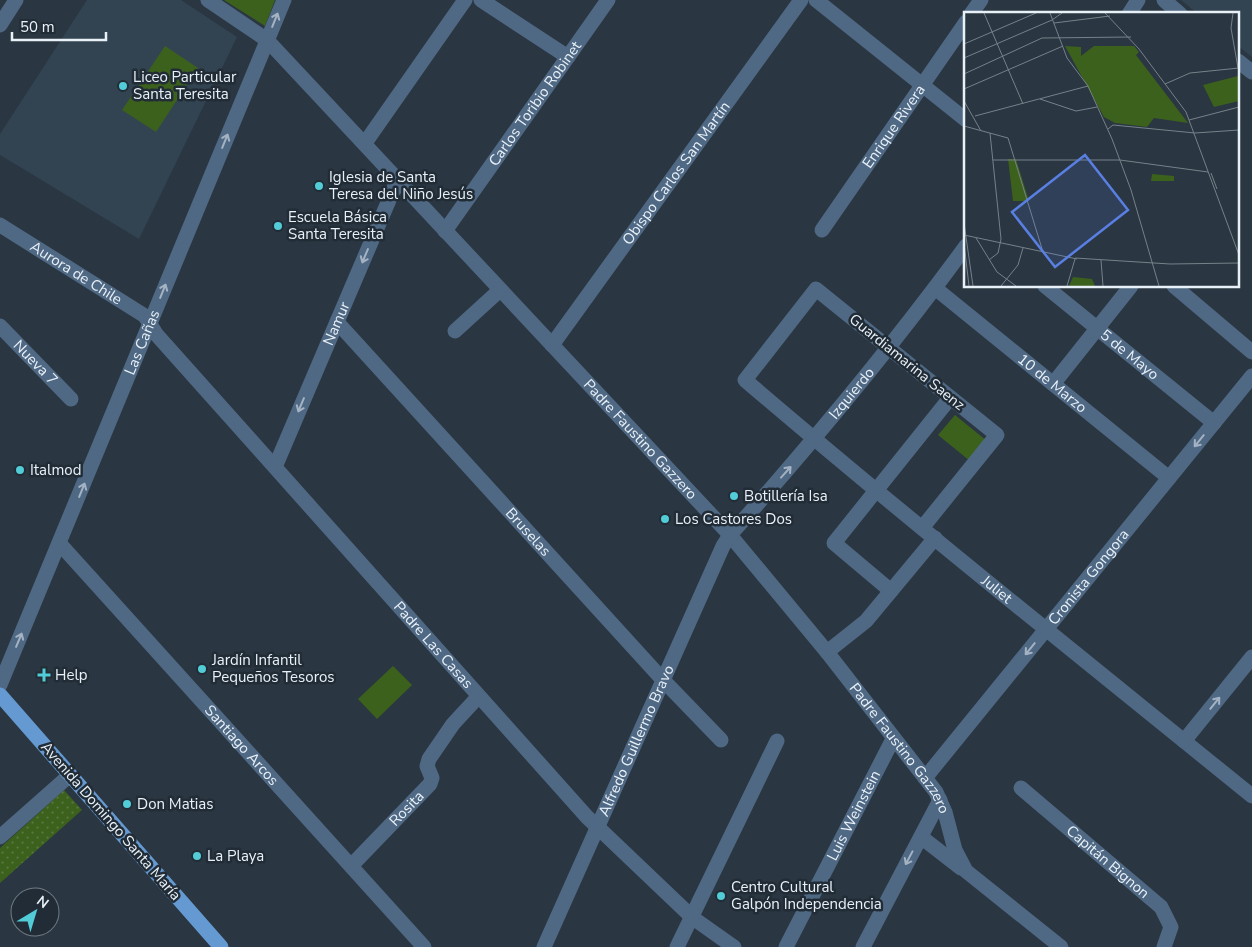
<svg xmlns="http://www.w3.org/2000/svg" width="1252" height="947" font-family="'Nunito Sans',sans-serif">
	<style>
		.built { fill: #324351 }
		.grass { fill: url(#grass-dots) }
		.park { fill: #3c611d }
		.lines { fill: none; stroke-linecap: round; stroke-linejoin: round }
		.minor { stroke: #4f6883; stroke-width: 15 }
		.major { stroke: #6599d1; stroke-width: 15 }
		.oneway { stroke: #a4b3c3 }
		.poi-dot { fill: #52ccd6; stroke: #212c36; stroke-width: 2 }
		.labels { text-anchor: middle; stroke-width: 5; stroke-linejoin: round; paint-order: stroke }
		.poi-label { font-size: 15px; fill: #e9f1f8; stroke: #212c36; text-anchor: start }
		.street-label { font-size: 15px; fill: #e9f1f8; stroke: #212c36 }
		.inset-road { fill: none; stroke: #76818a; stroke-width: 1 }
		.view { fill: #5a7fe2; fill-opacity: 0.15; stroke: #5a7fe2; stroke-width: 2.5 }
		.inset-edge { fill: none; stroke: #e9f1f8; stroke-width: 2.5 }
	</style>
	<defs>
		<pattern id="grass-dots" width="8" height="8" patternUnits="userSpaceOnUse" patternTransform="scale(1.25)"><rect width="8" height="8" fill="#3c611d"/><path d="M2 2h.1M6 6h.1" fill="none" stroke="#58783f" stroke-width="1.8" stroke-linecap="round"/></pattern>
	</defs>
	<rect width="100%" height="100%" fill="#2a3641"/>
	<g class="built">
		<path d="M87,0H181L237,37L139,239L0,155V134Z"/>
		<path d="M1181,0H1252V57L1238,46V14H1198Z"/>
	</g>
	<path class="grass" d="M64,790L82,810L0,883V848Z"/>
	<g class="park">
		<path d="M224,0H275L265,26Z"/>
		<path d="M165,46L198,68L156,132L122,110Z"/>
		<path d="M955,415L987,441L970,461L938,435Z"/>
		<path d="M393,666L412,685L377,719L358,699Z"/>
	</g>
	<g class="lines">
		<g class="minor">
			<path id="s1" d="M208,0L267,40L730,535L827,652L936,792L945,812L955,850L966,871L1061,947"/>
			<path d="M481,0L568,57"/>
			<path d="M816,0L966,120"/>
			<path d="M1164,0L1180,14"/>
			<path d="M971,14L981,0"/>
			<path d="M1129,14L1138,0"/>
			<path d="M0,25L16,0"/>
			<path d="M1238,61L1252,72"/>
			<path d="M365,143L465,0"/>
			<path id="s2" d="M0,225L145,316L156,334L587,817L693,918L734,947"/>
			<path id="s3" d="M822,230L966,22"/>
			<path id="s4" d="M445,231L608,0"/>
			<path id="s5" d="M1045,286L1214,423"/>
			<path d="M1174,286L1252,352"/>
			<path id="s6" d="M935,288L1169,478"/>
			<path id="s7" d="M337,322L663,680L721,740"/>
			<path id="s8" d="M0,326L71,399"/>
			<path d="M455,331L500,290"/>
			<path id="s9" d="M552,345L801,0"/>
			<path d="M1053,384L1131,286"/>
			<path id="s10" d="M275,467L398,179"/>
			<path id="s11" d="M922,528L997,435L816,289L745,380C911,522 1082,658 1252,796"/>
			<path id="s12" d="M60,544L424,947"/>
			<path d="M891,591L834,543L950,398"/>
			<path d="M827,652L866,621L935,538"/>
			<path id="s13" d="M0,685L284,0"/>
			<path d="M1184,741L1252,657"/>
			<path id="s14" d="M925,778L1252,376"/>
			<path id="s15" d="M1021,788L1161,907L1171,927L1164,947"/>
			<path d="M0,837L70,775"/>
			<path d="M921,837L961,868"/>
			<path id="s16" d="M351,866L430,784L432,778L427,766L429,759L453,724L478,697"/>
			<path id="s17" d="M544,947L723,546L730,535C813,442 892,347 966,246"/>
			<path d="M677,947L777,741"/>
			<path id="s18" d="M786,947L893,739"/>
			<path d="M863,947L940,800"/>
		</g>
		<path class="major" d="M0,695L221,947"/>
	</g>
	<defs><path id="oneway-shaft" d="M-6 0H5M1.5-3L5.5 0L1.5 3" fill="none" stroke-width="1.6" stroke-linecap="round" stroke-linejoin="round" transform="scale(1.25)"/></defs>
	<g class="oneway">
		<use href="#oneway-shaft" transform="translate(275 20) rotate(-68)"/>
		<use href="#oneway-shaft" transform="translate(225 141) rotate(-68)"/>
		<use href="#oneway-shaft" transform="translate(365 256) rotate(113)"/>
		<use href="#oneway-shaft" transform="translate(163 291) rotate(-68)"/>
		<use href="#oneway-shaft" transform="translate(301 405) rotate(113)"/>
		<use href="#oneway-shaft" transform="translate(1199 441) rotate(129)"/>
		<use href="#oneway-shaft" transform="translate(786 472) rotate(-48)"/>
		<use href="#oneway-shaft" transform="translate(82 490) rotate(-68)"/>
		<use href="#oneway-shaft" transform="translate(19 640) rotate(-67)"/>
		<use href="#oneway-shaft" transform="translate(1030 649) rotate(129)"/>
		<use href="#oneway-shaft" transform="translate(1215 703) rotate(-51)"/>
		<use href="#oneway-shaft" transform="translate(909 858) rotate(118)"/>
	</g>
	<g class="poi-dot">
		<circle cx="123" cy="86" r="5"/>
		<circle cx="319" cy="186" r="5"/>
		<circle cx="278" cy="226" r="5"/>
		<circle cx="20" cy="470" r="5"/>
		<circle cx="734" cy="496" r="5"/>
		<circle cx="665" cy="519" r="5"/>
		<circle cx="202" cy="669" r="5"/>
		<path d="M41.5 667.5h5v5h5v5h-5v5h-5v-5h-5v-5h5z"/>
		<circle cx="127" cy="804" r="5"/>
		<circle cx="197" cy="856" r="5"/>
		<circle cx="721" cy="896" r="5"/>
	</g>
	<g class="labels">
		<g class="poi-label">
			<text x="133" y="82">Liceo Particular<tspan x="133" dy="17">Santa Teresita</tspan></text>
			<text x="329" y="182">Iglesia de Santa<tspan x="329" dy="17">Teresa del Niño Jesús</tspan></text>
			<text x="288" y="222">Escuela Básica<tspan x="288" dy="17">Santa Teresita</tspan></text>
			<text x="30" y="475">Italmod</text>
			<text x="744" y="501">Botillería Isa</text>
			<text x="675" y="524">Los Castores Dos</text>
			<text x="212" y="665">Jardín Infantil<tspan x="212" dy="17">Pequeños Tesoros</tspan></text>
			<text x="55" y="680">Help</text>
			<text x="137" y="809">Don Matias</text>
			<text x="207" y="861">La Playa</text>
			<text x="731" y="892">Centro Cultural<tspan x="731" dy="17">Galpón Independencia</tspan></text>
		</g>
		<g class="street-label">
			<text dy="5" stroke="none"><textPath href="#s4" startOffset="156">Carlos Toribio Robinet</textPath></text>
			<text dy="5" stroke="none"><textPath href="#s3" startOffset="126">Enrique Rivera</textPath></text>
			<text dy="5" stroke="none"><textPath href="#s9" startOffset="212">Obispo Carlos San Martín</textPath></text>
			<text dy="5" stroke="none"><textPath href="#s2" startOffset="90">Aurora de Chile</textPath></text>
			<text dy="5" stroke="none"><textPath href="#s10" startOffset="156">Namur</textPath></text>
			<text dy="5" stroke="none"><textPath href="#s13" startOffset="371">Las Cañas</textPath></text>
			<text dy="5" stroke="none"><textPath href="#s5" startOffset="109">5 de Mayo</textPath></text>
			<text transform="translate(907 362) rotate(39)" y="5">Guardiamarina Saenz</text>
			<text dy="5" stroke="none"><textPath href="#s8" startOffset="51">Nueva 7</textPath></text>
			<text dy="5" stroke="none"><textPath href="#s6" startOffset="151">10 de Marzo</textPath></text>
			<text dy="5" stroke="none"><textPath href="#s17" startOffset="639">Izquierdo</textPath></text>
			<text dy="5" stroke="none"><textPath href="#s1" startOffset="618">Padre Faustino Gazzero</textPath></text>
			<text dy="5" stroke="none"><textPath href="#s7" startOffset="284">Bruselas</textPath></text>
			<text dy="5" stroke="none"><textPath href="#s14" startOffset="259">Cronista Gongora</textPath></text>
			<text dy="5" stroke="none"><textPath href="#s11" startOffset="795">Juliet</textPath></text>
			<text dy="5" stroke="none"><textPath href="#s2" startOffset="609">Padre Las Casas</textPath></text>
			<text dy="5" stroke="none"><textPath href="#s17" startOffset="226">Alfredo Guillermo Bravo</textPath></text>
			<text dy="5" stroke="none"><textPath href="#s12" startOffset="271">Santiago Arcos</textPath></text>
			<text dy="5" stroke="none"><textPath href="#s1" startOffset="1022">Padre Faustino Gazzero</textPath></text>
			<text dy="5" stroke="none"><textPath href="#s16" startOffset="80">Rosita</textPath></text>
			<text dy="5" stroke="none"><textPath href="#s18" startOffset="148">Luis Weinstein</textPath></text>
			<text transform="translate(111 821) rotate(49)" y="5">Avenida Domingo Santa María</text>
			<text dy="5" stroke="none"><textPath href="#s15" startOffset="114">Capitán Bignon</textPath></text>
		</g>
	</g>
	<g transform="translate(964 12)">
		<rect width="275" height="275" fill="#2a3641"/>
		<path d="M101,34L117,35V44L130,34H170L175,40L172,43L224,111L190,106L183,115L151,111L140,105ZM274,64L275,89L250,95L239,73ZM44,147H52L65,189H49ZM188,162L210,164V169H187ZM109,265L128,267L131,274H105Z" fill="#3c611d"/>
		<path class="inset-road" d="M20,1L59,92M86,1L103,46L124,74L148,127L167,178L195,274M141,1L175,37L222,100L275,243M269,1L267,16L274,56M90,11L146,4M0,32L72,1M0,46L88,8L98,1M0,62L78,26L167,25M201,72L226,61L275,56M0,77L99,34M76,87L112,99L133,95M0,89L17,119M11,104L124,74M225,108L275,95M0,114L44,126L79,240M144,117L149,113L231,121L275,118M29,148H156L244,160M247,161L253,177M0,211L9,274M0,223L113,247M12,226L33,260L52,274M0,231L5,274M111,246L206,252L275,251M25,248L34,241L37,227L26,121M137,248L139,274M37,274L54,253L59,236M103,274L111,247"/>
		<path class="view" d="M121,143L164,198L91,255L48,200Z"/>
		<rect width="275" height="275" class="inset-edge"/>
	</g>
	<g transform="translate(35 912) rotate(38)"><circle r="24" fill="#212c36" stroke="#717b84"/>
	<path d="M0-4L9 19L0 12L-9 19Z" fill="#52ccd6"/>
	<text y="-8" font-size="14" font-weight="bold" text-anchor="middle" fill="#e9f1f8">N</text>
	</g>
	<path d="M12 32v8h94v-8" fill="none" stroke="#e9f1f8" stroke-width="2.5"/>
	<text x="20" y="32" font-size="15" fill="#e9f1f8" stroke="#212c36" stroke-width="4" paint-order="stroke">50 m</text>
</svg>
